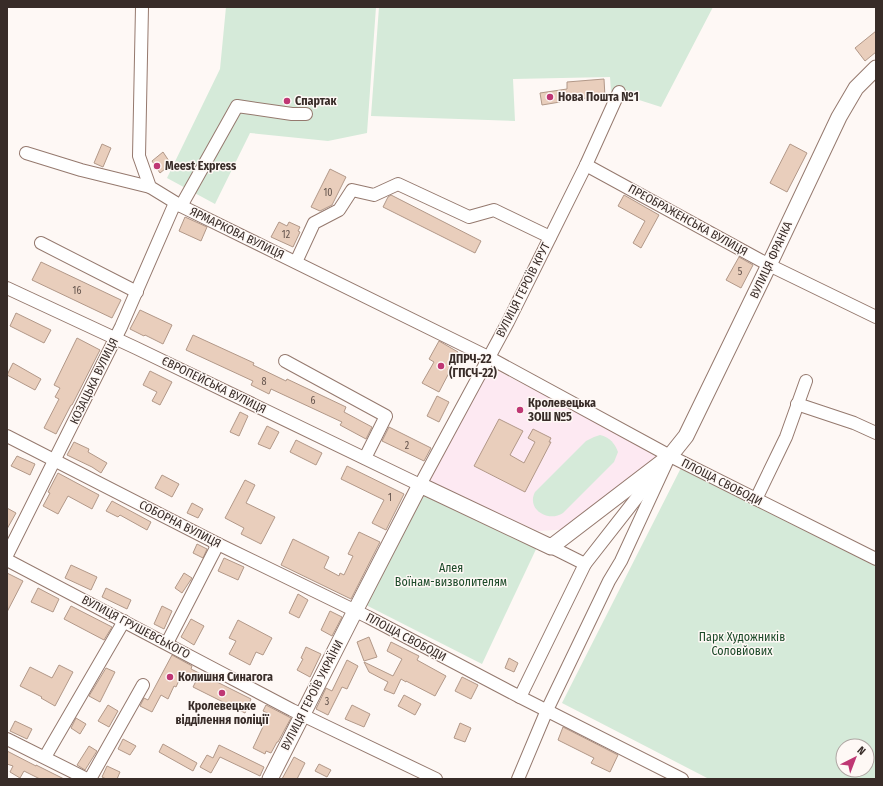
<svg xmlns="http://www.w3.org/2000/svg" width="883" height="786" font-family="'Fira Sans Condensed',sans-serif">
	<style>
		.education { fill: #fde9f2 }
		.green { fill: #d5ead9; fill-rule: evenodd }
		.building { fill: #e9cebc; stroke: #b29888 }
		.lines { fill: none; stroke-linecap: round; stroke-linejoin: round }
		.minor-casing { stroke: #95796e; stroke-width: 14 }
		.major-casing { stroke: #95796e; stroke-width: 17 }
		.minor { stroke: #fff; stroke-width: 12 }
		.major { stroke: #fff; stroke-width: 15 }
		.poi-dot { fill: #bf3774; stroke: #fef8f5; stroke-width: 1.5 }
		.labels { text-anchor: middle; stroke-width: 3; stroke-linejoin: round; paint-order: stroke }
		.number-label { font-size: 10px; fill: #64544d }
		.poi-label { font-size: 12px; font-weight: bold; fill: #382c28; stroke: #fef8f5; text-anchor: start }
		.street-label { font-size: 12px; fill: #382c28; stroke: #fef8f5 }
		.park-label { font-size: 12px; fill: #1b4928; stroke: #fef8f5 }
	</style>
	<rect width="100%" height="100%" fill="#fef8f5"/>
	<path class="education" d="M488,366L662,455L571,529L538,531L427,482Z"/>
	<g class="green">
		<path d="M226,7H376L367,133L328,141L250,133L215,204L167,178L220,69Z"/>
		<path d="M379,7H713L661,107L611,91L610,77L513,79L515,121L371,116Z"/>
		<path d="M600,435C610,437 615,444 618,452L614,462L563,513C548,523 526,509 535,492L586,441L594,437Z"/>
		<path d="M686,458L876,554V779H709L562,703ZM843,746H867V770H843Z"/>
		<path d="M421,488L538,545L482,664L362,603Z"/>
	</g>
	<g class="building">
		<path d="M876,31V52L865,61L855,48Z"/>
		<path d="M604,79L605,97L559,100L560,102L542,105L540,93L567,89V82Z"/>
		<path d="M102,144L111,148L103,167L94,163Z"/>
		<path d="M790,144L807,153L787,192L770,183Z"/>
		<path d="M163,152L171,164L160,173L152,161Z"/>
		<path d="M330,169L346,177L332,205L320,211L311,207Z"/>
		<path d="M391,195L481,241L475,253L383,207L388,197Z"/>
		<path d="M624,195L659,215L641,248L633,243L645,221L618,206Z"/>
		<path d="M185,217L207,227L201,241L179,231Z"/>
		<path d="M279,222L287,226L289,222L300,227L298,231L300,232L293,247L271,237Z"/>
		<path d="M739,257L753,265L741,288L726,280Z"/>
		<path d="M41,262L121,300L112,318L32,280Z"/>
		<path d="M140,310L172,325L163,344L145,335L144,336L130,329Z"/>
		<path d="M16,313L51,330L44,343L10,326Z"/>
		<path d="M193,335L254,363L253,365L286,381L287,379L346,407L344,412L372,427L366,439L340,425L342,422L271,389L269,394L251,385L253,381L186,350Z"/>
		<path d="M77,338L100,350L72,405H71L56,434L44,428L59,399L55,397L60,388L54,385Z"/>
		<path d="M439,341L458,352L448,370L450,371L439,392L422,383L434,362L429,359Z"/>
		<path d="M13,363L41,379L35,390L7,375Z"/>
		<path d="M150,371L172,382L160,405L152,401L157,392L143,385Z"/>
		<path d="M437,396L449,402L439,422L427,416Z"/>
		<path d="M240,412L248,416L239,436L230,432Z"/>
		<path d="M499,419L523,431L510,455L524,463L535,442L528,438L533,429L551,438L549,442H551L525,492L474,466Z"/>
		<path d="M267,426L279,432L270,449L258,444Z"/>
		<path d="M389,427L431,448L424,461L382,441Z"/>
		<path d="M296,440L322,453L316,465L290,452Z"/>
		<path d="M74,442L89,449L88,452L107,463L101,473L92,467L67,455Z"/>
		<path d="M17,456L35,464L30,475L11,466Z"/>
		<path d="M347,466L404,494L386,530L372,523L384,500L341,479Z"/>
		<path d="M58,473L99,495L92,509L68,496L58,514L43,506L50,493L48,492Z"/>
		<path d="M162,475L179,484L172,497L155,488Z"/>
		<path d="M245,480L255,485L246,503L275,517L261,544L241,534L244,528L225,518Z"/>
		<path d="M112,501L151,522L147,530L120,515L118,517L106,511Z"/>
		<path d="M192,503L203,509L198,518L187,513Z"/>
		<path d="M7,508L16,513L7,529Z"/>
		<path d="M359,532L380,542L351,599L281,565L293,539L329,557L324,568L339,576L340,573L344,575L353,556L348,554Z"/>
		<path d="M197,544L207,549L203,558L193,553Z"/>
		<path d="M224,558L244,567L238,580L218,571Z"/>
		<path d="M71,565L97,577L91,590L65,578Z"/>
		<path d="M7,573L23,581L7,612Z"/>
		<path d="M184,573L192,578L182,593L175,588Z"/>
		<path d="M38,588L59,599L53,612L31,602Z"/>
		<path d="M106,588L131,600L127,609L102,597Z"/>
		<path d="M298,594L308,600L299,618L289,613Z"/>
		<path d="M71,606L112,627L104,640L64,619Z"/>
		<path d="M162,606L172,611L164,629L154,624Z"/>
		<path d="M330,611L342,617L332,636L321,630Z"/>
		<path d="M191,619L204,626L194,645L181,637Z"/>
		<path d="M238,620L272,638L263,655L256,652L250,665L229,654L236,641L229,638Z"/>
		<path d="M369,637L377,657L364,661L357,642Z"/>
		<path d="M391,642L419,656L417,660L446,676L435,696L406,681V682L401,679L394,694L384,690L388,682L369,672L364,662L393,676L402,659L387,651Z"/>
		<path d="M306,647L321,654L310,677L297,670L303,659L301,658Z"/>
		<path d="M172,655L192,666L191,669L251,699L245,713L193,687L196,681L182,674L176,687L174,686L168,699L161,695L152,712L140,706L144,698L148,700Z"/>
		<path d="M509,658L518,663L514,672L505,668Z"/>
		<path d="M347,660L358,666L347,689L342,687L328,715L316,709L326,688L332,691Z"/>
		<path d="M59,665L73,672L55,706L41,698L42,697L20,686L30,667L52,678Z"/>
		<path d="M106,668L115,672L100,702L89,696Z"/>
		<path d="M462,677L478,685L471,699L455,691Z"/>
		<path d="M404,695L421,704L415,715L398,706Z"/>
		<path d="M108,705L118,711L109,727L98,721Z"/>
		<path d="M266,705L291,718L278,742H277L271,753L266,751L265,754L253,748L269,714L263,711Z"/>
		<path d="M352,705L370,714L364,727L345,719Z"/>
		<path d="M76,718L86,724L80,734L71,728Z"/>
		<path d="M15,721L32,729L27,739L10,731Z"/>
		<path d="M460,723L471,728L465,742L454,738Z"/>
		<path d="M563,727L618,755L610,772L591,763L594,758L558,740Z"/>
		<path d="M123,739L136,746L130,755L118,749Z"/>
		<path d="M163,744L197,763L193,771L159,752Z"/>
		<path d="M219,745L264,767L260,776L220,757L211,773L200,767L207,755L213,758Z"/>
		<path d="M89,746L97,751L85,770L77,765Z"/>
		<path d="M7,751L36,766V765L64,779H40L24,771L20,778L10,772L13,766L7,764Z"/>
		<path d="M294,757L305,763L297,779H282Z"/>
		<path d="M319,764L331,770L327,777L315,771Z"/>
		<path d="M107,766L120,772L117,779H106L102,777Z"/>
	</g>
	<g class="lines">
		<defs>
			<g id="minor">
				<path d="M142,7L139,156L150,187L181,206L488,357L670,456L876,559"/>
				<path d="M26,153L81,170L150,187"/>
				<path d="M586,165L769,265L876,317"/>
				<path d="M181,206L237,106L292,114H306"/>
				<path d="M41,243L137,292"/>
				<path d="M296,262L314,223L339,210L352,190L374,195L398,184L469,217L494,210L550,237"/>
				<path d="M7,288L136,348L420,485L508,322L586,165L619,92"/>
				<path d="M285,361L386,416L365,458"/>
				<path d="M797,404L854,423L876,433"/>
				<path d="M7,436L218,544L368,617L520,697L585,564L551,547"/>
				<path d="M756,499L786,437L806,381"/>
				<path d="M7,555L121,327L175,203"/>
				<path d="M7,560L292,710L436,779"/>
				<path d="M585,564L657,472"/>
				<path d="M167,643L218,544"/>
				<path d="M520,697L682,779"/>
				<path d="M7,739L87,779"/>
				<path d="M45,757L124,621"/>
				<path d="M90,779L143,685"/>
				<path d="M518,779L547,710L609,581L621,561L669,457"/>
			</g>
			<path id="major" d="M270,779L355,611L420,485L551,547L670,456L686,436L769,265L839,117L856,88L876,68"/>
		</defs>
		<use href="#minor" class="minor-casing"/>
		<use href="#major" class="major-casing"/>
		<use href="#minor" class="minor"/>
		<use href="#major" class="major"/>
	</g>
	<g class="poi-dot">
		<circle cx="550" cy="97" r="4"/>
		<circle cx="287" cy="101" r="4"/>
		<circle cx="157" cy="166" r="4"/>
		<circle cx="441" cy="366" r="4"/>
		<circle cx="520" cy="410" r="4"/>
		<circle cx="170" cy="677" r="4"/>
		<circle cx="222" cy="693" r="4"/>
	</g>
	<g class="labels">
		<g class="number-label">
			<text x="328" y="196">10</text>
			<text x="286" y="238">12</text>
			<text x="740" y="275">5</text>
			<text x="77" y="294">16</text>
			<text x="264" y="385">8</text>
			<text x="313" y="404">6</text>
			<text x="407" y="449">2</text>
			<text x="390" y="501">1</text>
			<text x="327" y="705">3</text>
		</g>
		<g class="poi-label">
			<text x="558" y="101">Нова Пошта №1</text>
			<text x="295" y="105">Спартак</text>
			<text x="165" y="170">Meest Express</text>
			<text x="449" y="363">ДПРЧ-22<tspan x="449" dy="14">(ГПСЧ-22)</tspan></text>
			<text x="528" y="407">Кролевецька<tspan x="528" dy="14">ЗОШ №5</tspan></text>
			<text x="178" y="681">Колишня Синагога</text>
			<text x="222" y="710" text-anchor="middle">Кролевецьке<tspan x="222" dy="14">відділення поліції</tspan></text>
		</g>
		<g class="street-label">
			<text transform="translate(688 220) rotate(29)" y="4">ПРЕОБРАЖЕНСЬКА ВУЛИЦЯ</text>
			<text transform="translate(237 233) rotate(26)" y="4">ЯРМАРКОВА ВУЛИЦЯ</text>
			<text transform="translate(771 260) rotate(-65)" y="4">ВУЛИЦЯ ФРАНКА</text>
			<text transform="translate(523 290) rotate(-63)" y="4">ВУЛИЦЯ ГЕРОЇВ КРУТ</text>
			<text transform="translate(94 381) rotate(-64)" y="4">КОЗАЦЬКА ВУЛИЦЯ</text>
			<text transform="translate(214 385) rotate(26)" y="4">ЄВРОПЕЙСЬКА ВУЛИЦЯ</text>
			<text transform="translate(722 482) rotate(27)" y="4">ПЛОЩА СВОБОДИ</text>
			<text transform="translate(180 524) rotate(27)" y="4">СОБОРНА ВУЛИЦЯ</text>
			<text transform="translate(136 627) rotate(28)" y="4">ВУЛИЦЯ ГРУШЕВСЬКОГО</text>
			<text transform="translate(406 637) rotate(28)" y="4">ПЛОЩА СВОБОДИ</text>
			<text transform="translate(312 695) rotate(-63)" y="4">ВУЛИЦЯ ГЕРОЇВ УКРАЇНИ</text>
		</g>
		<g class="park-label">
			<text x="451" y="572">Алея<tspan x="451" dy="14">Воїнам-визволителям</tspan></text>
			<text x="742" y="641">Парк Художників<tspan x="742" dy="14">Соловйових</tspan></text>
		</g>
	</g>
	<rect width="883" height="786" fill="none" stroke="#382c28" stroke-width="16"/>
	<g transform="translate(855 758) rotate(42)"><circle r="19" fill="#fef8f5" stroke="#afa6a3"/>
	<path d="M0-3L7 15L0 10L-7 15Z" fill="#bf3774"/>
	<text y="-6" font-size="11" font-weight="bold" text-anchor="middle" fill="#382c28">N</text>
	</g>
</svg>
